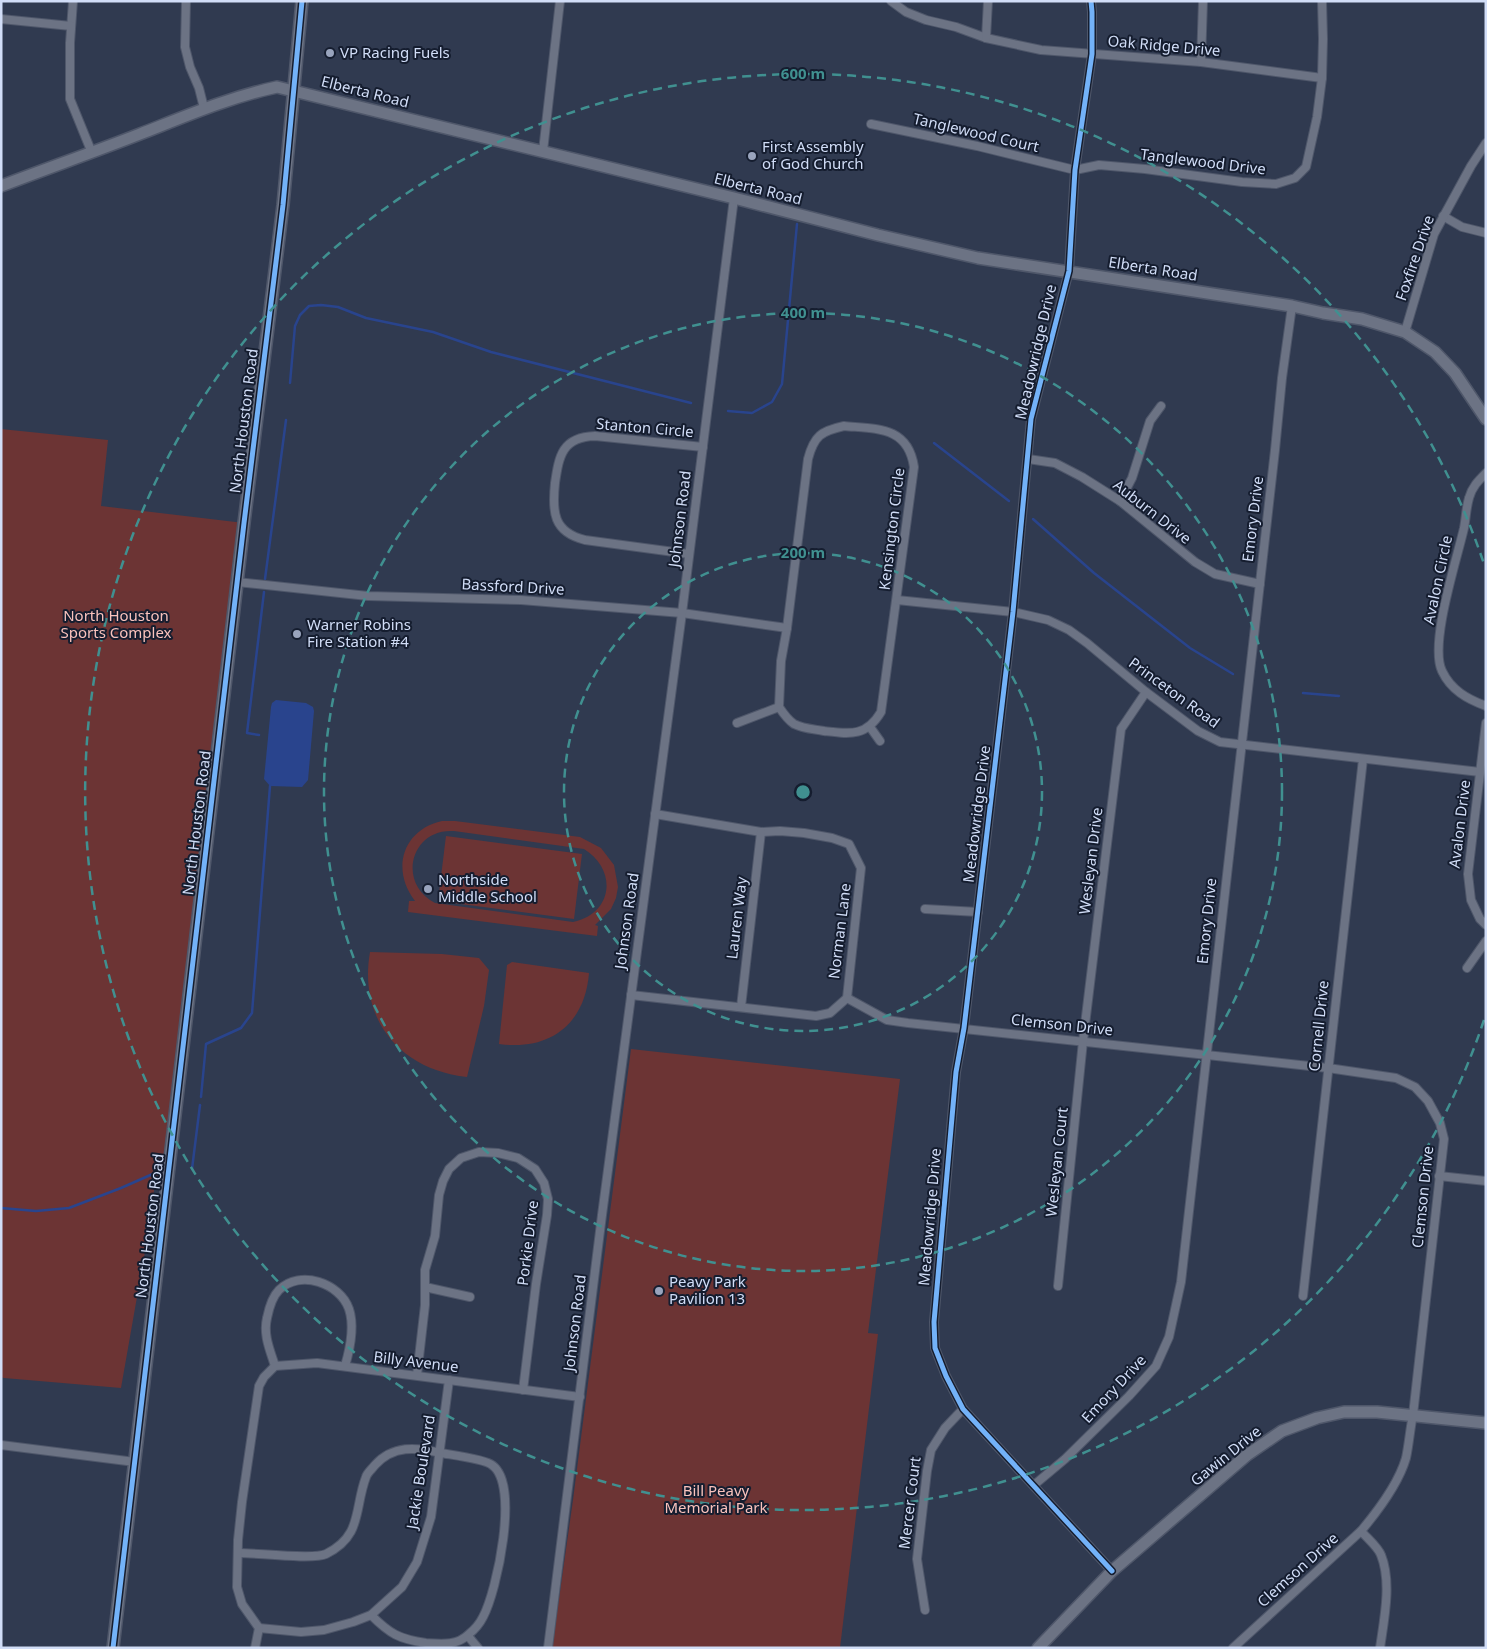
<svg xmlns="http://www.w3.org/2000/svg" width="1487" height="1649" font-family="'Noto Sans',sans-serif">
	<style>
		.green { fill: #6c3434; fill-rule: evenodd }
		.water { fill: #29448d }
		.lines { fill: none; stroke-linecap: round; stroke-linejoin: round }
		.stream { stroke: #29448d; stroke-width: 2.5 }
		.street-casing { stroke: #4f576a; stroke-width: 10 }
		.secondary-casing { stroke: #4f576a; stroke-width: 14 }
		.street { stroke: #6c7384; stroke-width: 8 }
		.secondary { stroke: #6c7384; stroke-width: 11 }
		.cycleway-casing { stroke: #151d2f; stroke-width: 8 }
		.cycleway { stroke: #73b2f8; stroke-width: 5 }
		.ring { fill: none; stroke: #409090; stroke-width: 2.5; stroke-dasharray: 9 6 }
		.poi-dot { fill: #99a4bd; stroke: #151d2f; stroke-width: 2 }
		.labels { text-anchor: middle; stroke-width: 4; stroke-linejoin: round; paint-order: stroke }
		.street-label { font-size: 15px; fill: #d1ddf7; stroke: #151d2f }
		.poi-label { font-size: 15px; fill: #d1ddf7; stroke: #151d2f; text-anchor: start }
		.park-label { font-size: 15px; fill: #fac2bc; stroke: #151d2f }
		.centre { fill: #409090; stroke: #151d2f; stroke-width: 2.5 }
		.ring-label { font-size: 15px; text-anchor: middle; font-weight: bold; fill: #409090; stroke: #151d2f; stroke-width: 4; stroke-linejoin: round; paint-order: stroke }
	</style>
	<rect width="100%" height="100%" fill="#303a50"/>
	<g class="green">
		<path d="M1,429L108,440L101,506L244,523L167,1186L155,1183L147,1240L121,1388L4,1378L1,1377Z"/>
		<path d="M442,821H455L580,837L601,848L614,865L618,887L616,898L611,909L595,925L598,926L597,936L408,912L409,901H415C391,870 402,830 442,821ZM454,831L584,849C618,870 613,914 573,922L435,903C397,884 410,828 454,831Z"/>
		<path d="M446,836L582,854L574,919L438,901Z"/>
		<path d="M370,952L442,954L479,958L489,970L484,1006L467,1077C401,1070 358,1020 370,952Z"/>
		<path d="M512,962L589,973C585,1024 550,1051 499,1044L507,965Z"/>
		<path d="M631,1049L900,1079L868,1333L878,1334L840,1648H552L573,1500Z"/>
	</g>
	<path class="water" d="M276,700L306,703L313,707L314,711L308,780L302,787L270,786L264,779L271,707L272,703Z"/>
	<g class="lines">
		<g class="stream">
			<path d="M290,383L295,326L300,315L309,306L321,305L338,307L366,318L433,332L491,352L691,403"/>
			<path d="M728,411L752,413L772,402L782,384L797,224"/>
			<path d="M934,443L1009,501"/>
			<path d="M1033,519L1094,573L1190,648L1233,674"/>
			<path d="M265,579L286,420"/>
			<path d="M1303,693L1339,696"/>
			<path d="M259,735L247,733L264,592"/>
			<path d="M201,1097L206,1044L241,1028L252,1013L270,786"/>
			<path d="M192,1169L200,1105"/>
			<path d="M1,1208L36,1211L69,1208L121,1188L155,1173"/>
		</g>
		<defs>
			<g id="street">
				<path d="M73,1L70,43V99L92,153"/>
				<path d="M186,1L185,47L190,67L199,88L204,108"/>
				<path d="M891,1L906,12L926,20L956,27L986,38L1041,50L1201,62L1322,78"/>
				<path d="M1091,1L1092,12V54L1075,170L1069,271L1031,419L1013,612L964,1028L956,1072L934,1322L935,1348L946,1376L963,1409L1112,1571"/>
				<path d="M1,19L71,26"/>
				<path d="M986,38L988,1"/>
				<path d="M1201,62L1203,1"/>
				<path d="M871,124L977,146L1075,170L1099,165L1145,169L1242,182L1276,184L1295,178L1306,167L1317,117L1322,78L1323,39L1322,1"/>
				<path d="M543,151L560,1"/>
				<path d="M1443,216L1462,227L1486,233"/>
				<path d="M1405,332L1434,234L1471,166L1486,143"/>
				<path d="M844,426C876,429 908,426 914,467L881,712C866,737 850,734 824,731C814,729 804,729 794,724C788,720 783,713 779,707L781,661L787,628L808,459C814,436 821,431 844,426Z"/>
				<path d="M1028,459L1055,463L1082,477L1120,501L1195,562L1215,574L1260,584"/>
				<path d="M1486,473C1478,481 1472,487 1469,498C1466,508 1466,518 1464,528C1457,559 1429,644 1442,671C1451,690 1467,699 1486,706"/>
				<path d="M1120,501L1132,478L1150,421L1161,406"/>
				<path d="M689,554L585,540C553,532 552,512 555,483C559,456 562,437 595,436L703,447"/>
				<path d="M237,582L368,596L521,600L682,613L787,628"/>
				<path d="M897,600L1013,612L1048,620L1069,630L1087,643L1146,692L1198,731L1220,742L1480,772"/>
				<path d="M737,723L779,707"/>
				<path d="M1486,723L1468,874L1471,900L1480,919L1486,925"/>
				<path d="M870,727L880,741"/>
				<path d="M925,909L978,912"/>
				<path d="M1467,968L1486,941"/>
				<path d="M631,995L816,1016L830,1013L847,998L861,868L849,844L832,838L804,833L780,831L761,832L655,814"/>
				<path d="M847,998L887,1020L908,1023L1328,1068L1396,1078L1415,1087L1428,1101L1440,1123L1444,1139L1413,1415C1410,1429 1409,1444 1406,1458C1399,1482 1377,1512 1361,1531L1233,1648"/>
				<path d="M741,1007L761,832"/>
				<path d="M1439,1176L1486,1181"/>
				<path d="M1058,1286L1083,1041L1121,729L1146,692"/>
				<path d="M425,1287L470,1297"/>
				<path d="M1303,1296L1363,759"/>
				<path d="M275,1366C270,1350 263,1335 267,1318C269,1308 272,1297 279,1290C300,1269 340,1283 349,1309C355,1327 350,1349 345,1366"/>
				<path d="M417,1375L425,1305V1270L435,1236L439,1195L443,1181L449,1169L461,1158L479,1152L498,1153L518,1158L535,1169L544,1183L548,1199L547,1215L536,1284L523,1390"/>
				<path d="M1,1445L135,1462"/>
				<path d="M1034,1485L1065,1459L1129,1396L1156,1366L1169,1337L1181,1282L1275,450L1282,378L1292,306"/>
				<path d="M1361,1531C1367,1538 1378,1547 1381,1555C1392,1582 1384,1620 1380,1648"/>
				<path d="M239,1553C257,1553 313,1560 326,1554C363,1536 354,1508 366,1477C367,1473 372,1469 375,1465C393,1445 416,1447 441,1453C452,1455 485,1459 492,1465C520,1484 497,1591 483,1617C480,1623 474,1630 469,1634C457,1646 441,1644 426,1643C399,1639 390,1634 371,1615"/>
				<path d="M925,1610L917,1559L927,1471L931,1450L945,1428L963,1409"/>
				<path d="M259,1628L301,1632L324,1630L353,1622L371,1615L402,1587L417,1562L431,1517L449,1380"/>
				<path d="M468,1636L478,1648"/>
				<path d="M255,1648L259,1628L242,1604L237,1587L238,1540L242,1502L259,1386L264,1377L275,1366L317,1363L580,1397"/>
				<path d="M548,1648L602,1215L682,613L734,198"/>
			</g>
			<g id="secondary">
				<path d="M1,186C48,168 94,152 140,134C186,116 230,97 277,87L734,198L878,235L978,258L1292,306L1323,313L1362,319L1405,332L1435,352L1455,373L1486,419"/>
				<path d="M113,1648L244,523L283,205L302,1"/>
				<path d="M1038,1648L1112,1571L1247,1455L1282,1431L1317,1418L1344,1412H1377L1486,1423"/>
			</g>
		</defs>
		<use href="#street" class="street-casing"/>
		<use href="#secondary" class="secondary-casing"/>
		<use href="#street" class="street"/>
		<use href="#secondary" class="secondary"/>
		<defs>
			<g id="cycleway">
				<path d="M1091,1L1092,12V54L1075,170L1069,271L1031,419L1013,612L964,1028L956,1072L934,1322L935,1348L946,1376L963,1409L1112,1571"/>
				<path d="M113,1648L244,523L283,205L302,1"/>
			</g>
		</defs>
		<use href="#cycleway" class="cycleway-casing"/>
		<use href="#cycleway" class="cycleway"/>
	</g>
	<g class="ring">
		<circle cx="803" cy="792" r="239"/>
		<circle cx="803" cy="792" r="479"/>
		<path d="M1484 1020A718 718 0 1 1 1484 564"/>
	</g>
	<g class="poi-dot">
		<circle cx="330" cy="53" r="5"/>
		<circle cx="752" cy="156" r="5"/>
		<circle cx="297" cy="634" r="5"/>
		<circle cx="428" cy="889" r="5"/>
		<circle cx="659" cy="1291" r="5"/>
	</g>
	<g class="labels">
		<g class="street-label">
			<text transform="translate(1164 46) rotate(5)" y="5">Oak Ridge Drive</text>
			<text transform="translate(365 92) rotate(14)" y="5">Elberta Road</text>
			<text transform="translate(976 133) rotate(13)" y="5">Tanglewood Court</text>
			<text transform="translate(1203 162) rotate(7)" y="5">Tanglewood Drive</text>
			<text transform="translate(758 189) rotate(14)" y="5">Elberta Road</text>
			<text transform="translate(1415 258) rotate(-71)" y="5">Foxfire Drive</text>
			<text transform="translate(1153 269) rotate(9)" y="5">Elberta Road</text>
			<text transform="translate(1036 352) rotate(-77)" y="5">Meadowridge Drive</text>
			<text transform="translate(244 421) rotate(-83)" y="5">North Houston Road</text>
			<text transform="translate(645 428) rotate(5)" y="5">Stanton Circle</text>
			<text transform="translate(1152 512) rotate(38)" y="5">Auburn Drive</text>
			<text transform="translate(680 519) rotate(-83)" y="5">Johnson Road</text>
			<text transform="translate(1253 519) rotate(-83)" y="5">Emory Drive</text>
			<text transform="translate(892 529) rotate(-83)" y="5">Kensington Circle</text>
			<text transform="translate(1438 580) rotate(-78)" y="5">Avalon Circle</text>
			<text transform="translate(513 587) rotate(3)" y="5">Bassford Drive</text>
			<text transform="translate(1174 693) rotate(36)" y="5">Princeton Road</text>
			<text transform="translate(977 814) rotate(-83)" y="5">Meadowridge Drive</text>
			<text transform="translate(197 823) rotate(-83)" y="5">North Houston Road</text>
			<text transform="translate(1460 824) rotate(-83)" y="5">Avalon Drive</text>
			<text transform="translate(1091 861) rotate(-83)" y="5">Wesleyan Drive</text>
			<text transform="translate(737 918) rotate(-83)" y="5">Lauren Way</text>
			<text transform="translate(627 921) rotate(-82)" y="5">Johnson Road</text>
			<text transform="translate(1207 921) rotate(-84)" y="5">Emory Drive</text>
			<text transform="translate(840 931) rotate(-83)" y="5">Norman Lane</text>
			<text transform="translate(1062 1025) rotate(6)" y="5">Clemson Drive</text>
			<text transform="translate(1319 1026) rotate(-84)" y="5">Cornell Drive</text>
			<text transform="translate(1057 1162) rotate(-84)" y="5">Wesleyan Court</text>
			<text transform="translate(1423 1197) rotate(-84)" y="5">Clemson Drive</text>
			<text transform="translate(930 1217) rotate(-85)" y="5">Meadowridge Drive</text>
			<text transform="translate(150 1226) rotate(-83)" y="5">North Houston Road</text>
			<text transform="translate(528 1243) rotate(-83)" y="5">Porkie Drive</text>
			<text transform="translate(575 1323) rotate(-83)" y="5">Johnson Road</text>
			<text transform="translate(416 1362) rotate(7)" y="5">Billy Avenue</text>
			<text transform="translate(1114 1389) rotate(-47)" y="5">Emory Drive</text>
			<text transform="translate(1226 1456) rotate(-39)" y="5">Gawin Drive</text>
			<text transform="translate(421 1472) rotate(-81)" y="5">Jackie Boulevard</text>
			<text transform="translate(910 1503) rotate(-83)" y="5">Mercer Court</text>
			<text transform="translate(1298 1570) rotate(-42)" y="5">Clemson Drive</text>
		</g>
		<g class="poi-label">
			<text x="340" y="58">VP Racing Fuels</text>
			<text x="762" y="152">First Assembly<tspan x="762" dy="17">of God Church</tspan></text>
			<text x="307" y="630">Warner Robins<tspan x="307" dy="17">Fire Station #4</tspan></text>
			<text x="438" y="885">Northside<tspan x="438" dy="17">Middle School</tspan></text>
			<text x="669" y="1287">Peavy Park<tspan x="669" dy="17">Pavilion 13</tspan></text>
		</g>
		<g class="park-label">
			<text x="116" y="621">North Houston<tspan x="116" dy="17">Sports Complex</tspan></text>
			<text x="716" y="1496">Bill Peavy<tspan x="716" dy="17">Memorial Park</tspan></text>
		</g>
	</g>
	<circle cx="803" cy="792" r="8" class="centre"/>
	<g class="ring-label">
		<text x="803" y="79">600 m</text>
		<text x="803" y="318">400 m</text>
		<text x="803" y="558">200 m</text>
	</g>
	<rect width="1487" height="1649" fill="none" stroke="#d1ddf7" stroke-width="5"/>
</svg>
